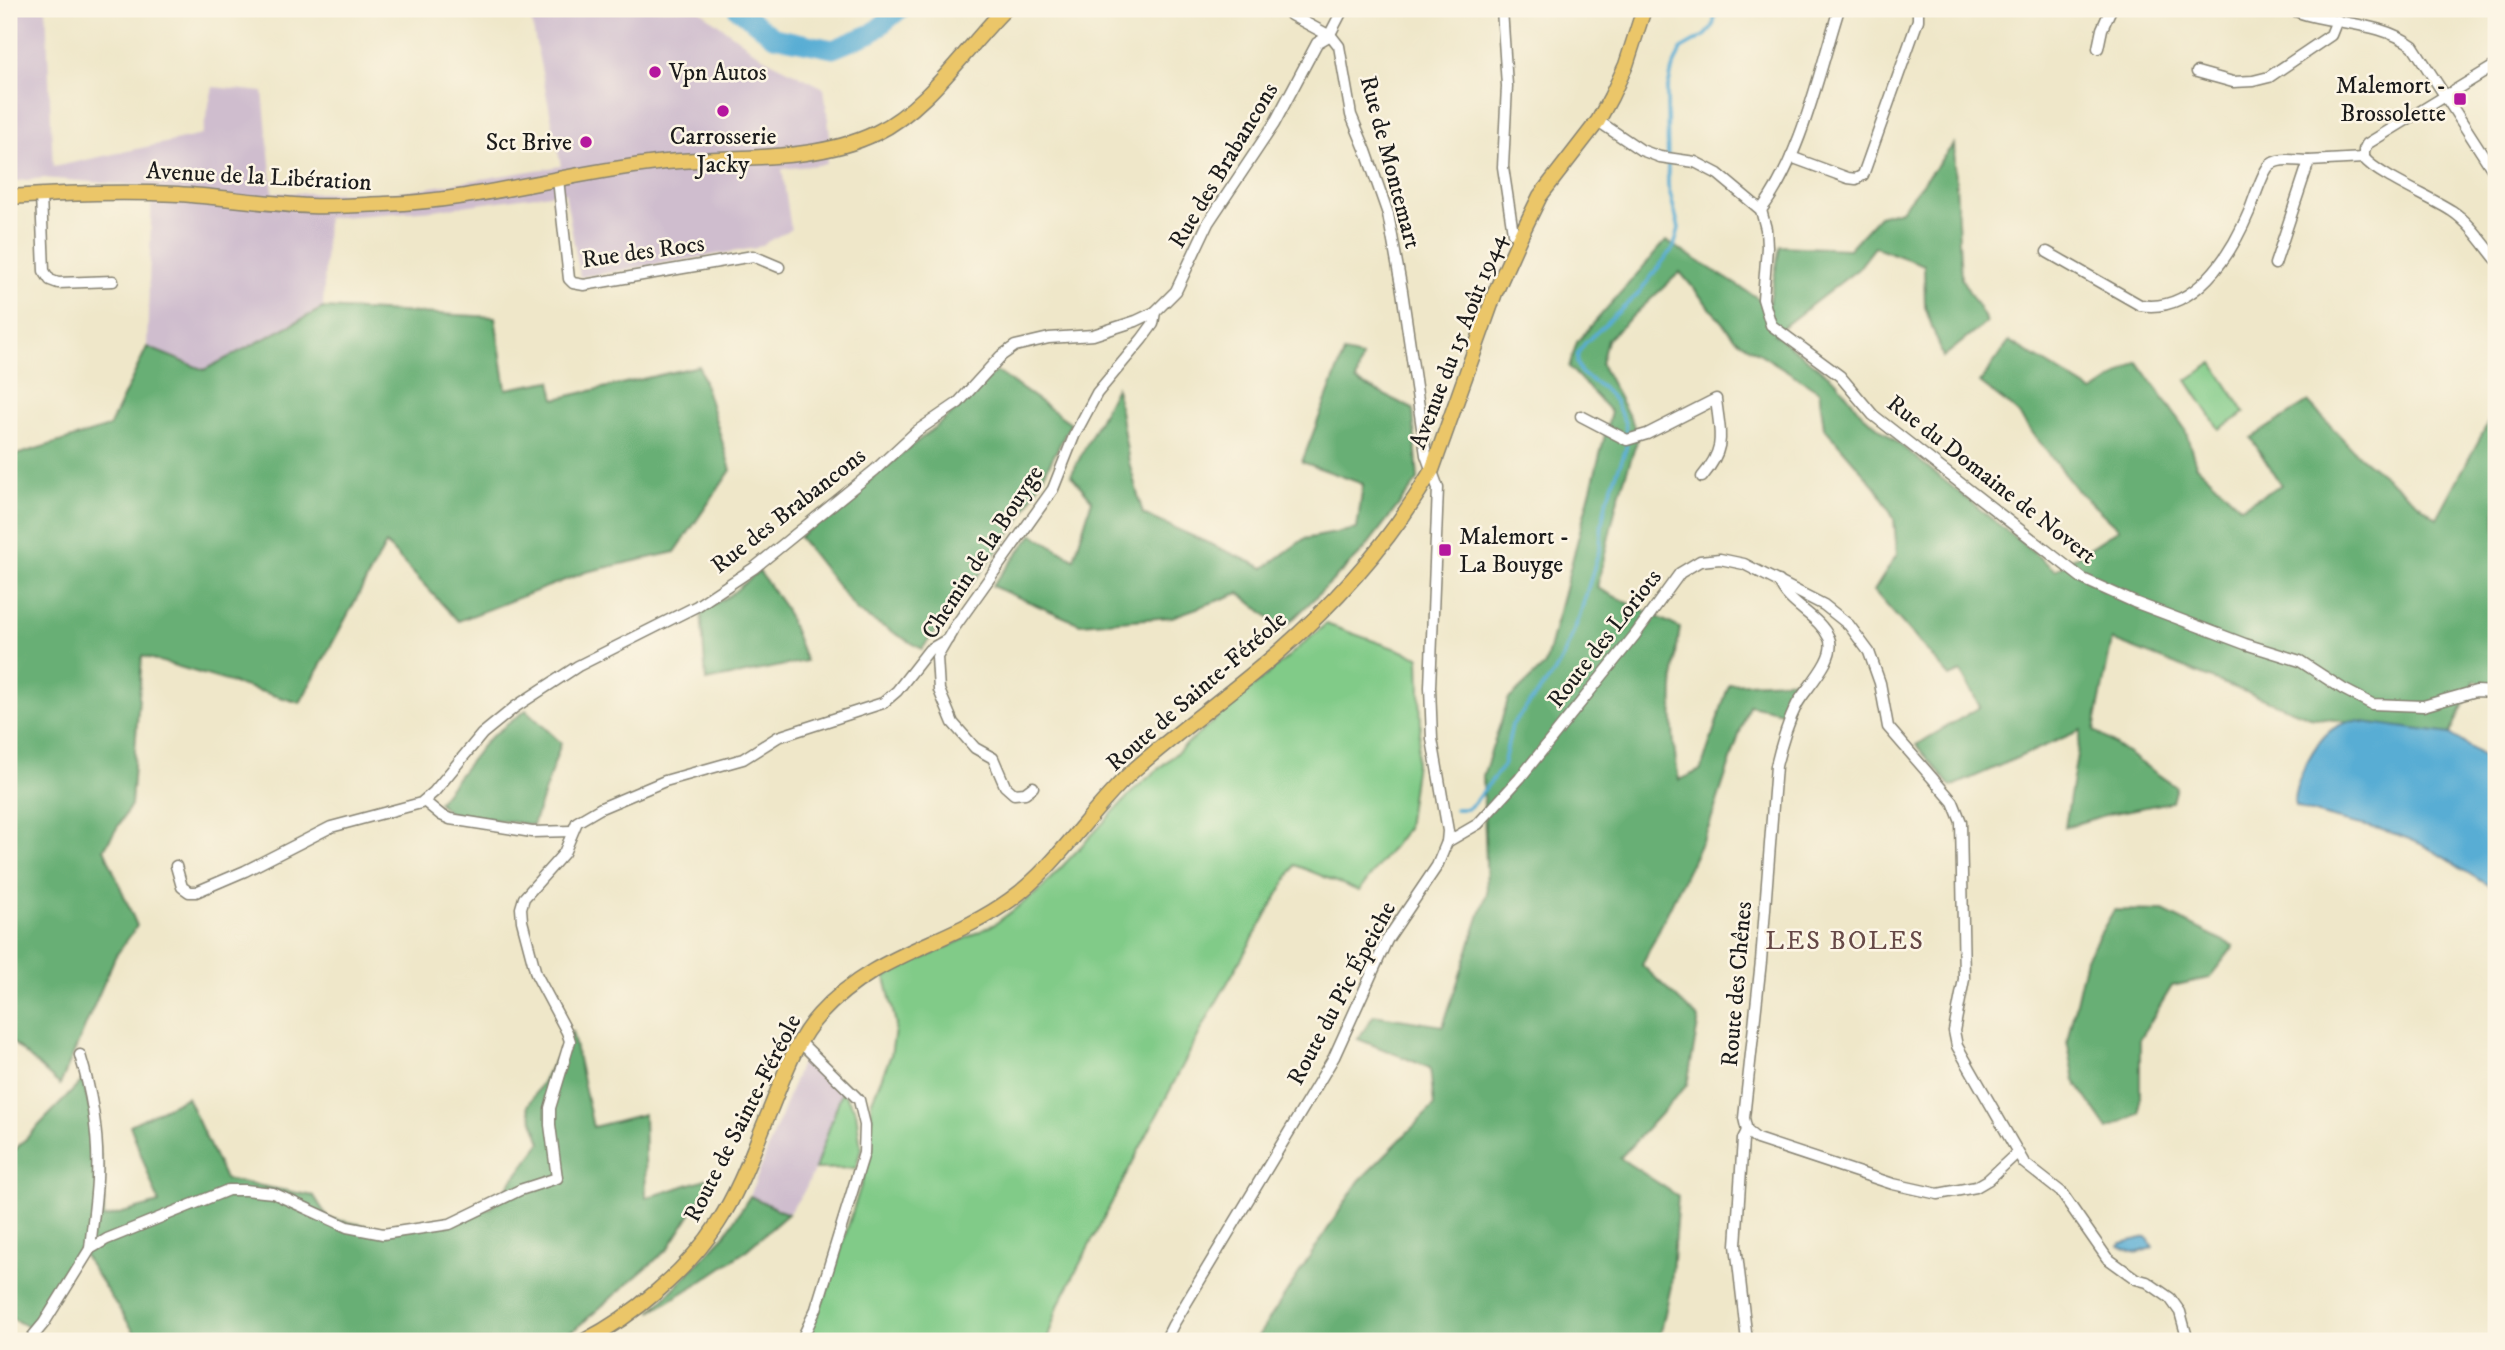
<svg xmlns="http://www.w3.org/2000/svg" width="2505" height="1350" font-family="'IM FELL DW Pica',serif">
	<style>
		.industrial { fill: #cfbdce }
		.green { fill: #81cb88; stroke: #4e7452; stroke-width: 2 }
		.forest { fill: #68af74; stroke: #426648; stroke-width: 2 }
		.water { fill: #58add4; stroke: #3a6478; stroke-width: 2 }
		.lines { fill: none; stroke-linecap: round; stroke-linejoin: round }
		.stream { stroke: #58add4; stroke-width: 3.5 }
		.river { stroke: #58add4; stroke-width: 19 }
		.minor-casing { stroke: #868272; stroke-width: 13 }
		.major-casing { stroke: #868272; stroke-width: 17 }
		.minor { stroke: #fff; stroke-width: 10 }
		.major { stroke: #ebc669; stroke-width: 14 }
		.poi-dot { fill: #b5179e; stroke: #fcf5e5; stroke-width: 2.5 }
		.labels { text-anchor: middle; stroke-width: 5; stroke-linejoin: round; paint-order: stroke }
		.poi-label { font-size: 24px; fill: #1c1c1c; stroke: #fcf5e5; text-anchor: start }
		.street-label { font-size: 24px; fill: #1c1c1c; stroke: #fcf5e5 }
		.neighbourhood-label { font-size: 26px; letter-spacing: 2px; fill: #664947; stroke: #fcf5e5 }
	</style>
	<rect width="100%" height="100%" fill="#fcf5e5"/>
	<filter id="ink" filterUnits="userSpaceOnUse"><feTurbulence type="fractalNoise" baseFrequency=".0143" numOctaves="2"/><feDisplacementMap in="SourceGraphic" scale="14" xChannelSelector="R" yChannelSelector="G"/><feConvolveMatrix kernelMatrix="1 2 1 2 8 2 1 2 1" color-interpolation-filters="sRGB"/></filter>
	<filter id="wash" filterUnits="userSpaceOnUse"><feTurbulence type="fractalNoise" baseFrequency=".00686" numOctaves="4" result="noise"/><feDisplacementMap in="SourceGraphic" scale="28" xChannelSelector="R" yChannelSelector="G"/><feGaussianBlur stdDeviation="1.57" result="paint"/><feColorMatrix in="noise" values="0 0 0 0 0 0 0 0 0 0 0 0 0 0 0 0 0 1.4 0 .05"/><feComposite in="paint" operator="in"/></filter>
	<g filter="url(#wash)">
		<rect width="100%" height="100%" fill="#efe7c9"/>
		<g class="industrial">
			<path d="M9,9H46L53,167L202,135L213,87L263,92L273,193H395L561,166L529,9H698L764,58L824,88L830,135L826,164L782,169L791,229L756,248L580,277L565,192L434,210L327,218L323,308L204,370L147,347L152,187L43,178L9,182Z"/>
			<path d="M804,1055L842,1091L815,1169L803,1193L788,1214L750,1196Z"/>
		</g>
		<g class="green">
			<path d="M2213,363L2245,413L2219,429L2187,380Z"/>
			<path d="M1326,624L1419,657L1421,725L1407,828L1359,891L1295,865L1209,1015L1058,1306L1047,1341H805L829,1287L872,1150L871,1103L891,1055L896,1024L885,977L995,924L1040,890L1135,789Z"/>
			<path d="M842,1091L856,1111L861,1148L856,1168L815,1169Z"/>
		</g>
		<g class="forest">
			<path d="M1954,144L1961,278L1987,322L1943,357L1925,307L1924,265L1875,247L1858,269L1774,334L1836,381L1862,414L2055,570L2119,529L2075,488L2015,410L1980,383L2009,341L2093,392L2138,362L2185,429L2196,465L2241,507L2281,485L2251,438L2308,402L2359,456L2437,518L2496,408V687L2475,680L2450,734L2310,717L2112,640L2094,730L2176,787L2172,802L2109,814L2065,827L2081,730L1951,787L1916,745L1980,707L1961,672L1950,677L1874,591L1897,554L1894,519L1878,490L1824,427L1819,391L1735,338L1680,272L1607,340L1601,364L1639,435L1618,498L1597,588L1680,628C1671,679 1669,729 1679,780L1701,770L1729,684L1802,680L1782,712L1749,705L1709,826L1642,965L1699,1019L1687,1085L1620,1158L1678,1196L1671,1286L1659,1341H1255L1359,1181L1434,1106L1430,1068L1358,1039L1374,1015L1443,1026L1487,893L1483,776L1508,700L1545,665L1611,412L1569,367L1577,342L1666,241L1769,305L1780,246L1849,249L1879,216L1901,210Z"/>
			<path d="M323,308L495,317L506,389L551,381L555,399L699,366L731,470L675,552L586,572L458,621L386,544L300,703L142,656L131,805L104,849L137,926L115,957L60,1085L9,1039V457L109,427L147,347L204,370Z"/>
			<path d="M1344,353L1362,357L1356,381L1413,409L1418,480L1363,551L1283,629L1239,593L1172,617L1080,624L992,586L1033,534L1074,559L1092,500L1071,475L1116,387L1129,462L1143,514L1264,568L1304,539L1357,529L1363,484L1302,462Z"/>
			<path d="M996,371L1071,423L1018,524L922,649L858,612L799,537L960,407Z"/>
			<path d="M759,571L785,608L806,661L706,681L701,611L729,596Z"/>
			<path d="M526,710L561,743L533,825L449,813L438,802L487,740Z"/>
			<path d="M2114,910L2163,911L2234,946L2209,978L2172,986L2140,1039V1113L2108,1129L2075,1081L2067,1041L2086,958Z"/>
			<path d="M572,1031L593,1127L644,1114L646,1198L715,1176L668,1249L574,1330L543,1341H140L81,1251L30,1328L9,1317V1152L11,1154L83,1080L104,1173V1218L159,1203L130,1125L187,1097L225,1179L314,1196L328,1218L393,1231L491,1208L541,1143L528,1106Z"/>
			<path d="M750,1196L788,1214L743,1253L702,1281L651,1312L724,1236Z"/>
		</g>
		<g class="water">
			<path d="M2356,721L2450,734L2496,765V888C2468,877 2444,854 2416,842C2377,824 2334,823 2295,806C2290,791 2311,751 2322,739C2331,728 2343,722 2356,721Z"/>
			<path d="M2147,1237L2153,1247C2138,1254 2134,1255 2120,1246L2121,1243Z"/>
		</g>
		<g class="lines">
			<path class="stream" d="M1456,809H1467L1473,804L1503,766L1512,725L1554,673L1563,657L1579,618L1600,548L1602,523L1607,499L1626,449L1627,435L1625,423L1615,401L1603,388L1581,373L1577,363L1578,353L1585,343L1638,294L1674,247L1679,228L1668,186L1667,92L1672,70L1681,49L1706,35L1713,27L1716,9"/>
			<path class="river" d="M737,9L774,37L833,49L872,33L901,9"/>
		</g>
	</g>
	<g filter="url(#ink)">
		<g class="lines">
			<defs>
				<g id="minor">
					<path d="M1502,9L1507,86L1503,167L1513,233L1520,237"/>
					<path d="M2290,9C2330,26 2377,19 2413,46L2496,175"/>
					<path d="M2098,48L2102,29L2111,9"/>
					<path d="M2197,72L2233,82L2253,81L2269,77L2331,35L2337,20"/>
					<path d="M1598,121L1641,150L1660,157L1695,162L1718,174L1761,210L1766,229L1767,247L1763,299L1771,325L1840,376L1873,415L2083,579L2134,602L2245,644L2300,661L2343,689L2372,704L2423,706L2476,691L2496,692"/>
					<path d="M1791,157L1848,178L1856,179L1863,175L1918,20V9"/>
					<path d="M2364,158C2376,174 2432,198 2452,211C2470,223 2483,243 2496,259"/>
					<path d="M2364,158V150L2367,144L2496,65"/>
					<path d="M558,179L569,279L573,283L584,285L753,256L779,267"/>
					<path d="M41,195L44,271L50,280L58,283L113,281"/>
					<path d="M1761,210C1801,158 1819,72 1839,9"/>
					<path d="M2047,252L2140,305C2194,314 2231,255 2249,212C2254,200 2261,176 2268,167C2277,156 2297,161 2309,161"/>
					<path d="M2275,264L2309,161L2364,158"/>
					<path d="M1581,416L1627,440L1647,434L1716,399C1720,435 1727,447 1702,477"/>
					<path d="M1779,581C1788,606 1818,614 1829,638C1838,657 1806,688 1797,704C1787,724 1781,745 1776,766L1761,961L1744,1118L1747,1131L1757,1139L1893,1184L1938,1194L1976,1187L1988,1180L2017,1153"/>
					<path d="M1033,787L1025,793L1014,794L1005,786L993,758L975,748L953,723L939,690L937,657L954,628L1053,489L1074,436L1097,393L1142,339L1153,324L1155,312"/>
					<path d="M424,801L441,815L450,819L532,832L572,831"/>
					<path d="M1447,842L1478,824L1520,778L1635,635L1680,573L1700,561L1720,559L1744,564L1824,605L1849,625L1869,652L1880,683L1888,727L1953,802L1961,822L1964,979L1954,1031L1957,1046L2024,1163L2061,1192L2107,1258L2136,1279L2147,1282L2170,1298L2180,1312L2188,1341"/>
					<path d="M176,866L182,887L189,892H196L245,871L331,827L421,803L434,792L482,734L515,707L578,666L697,606L754,568L875,470L917,431L958,403L1001,356L1015,346L1049,338L1093,335L1136,321L1155,312L1176,291L1208,223L1274,124L1317,43L1329,36L1343,9"/>
					<path d="M800,1042L859,1100L865,1125L864,1153L816,1309L801,1341"/>
					<path d="M80,1055C92,1094 99,1138 97,1179C96,1202 92,1226 90,1249L107,1239L228,1190H245L273,1193L347,1227L383,1234L450,1224L520,1190L557,1178L550,1125V1108L570,1041L567,1032L536,974L522,921L521,908L524,898L564,853L577,822L601,808L665,781L743,759L778,737L883,703L897,691L929,650L948,639"/>
					<path d="M29,1341L44,1323L90,1249"/>
					<path d="M1165,1341L1173,1325L1334,1057L1387,940L1437,866L1447,842L1448,831L1432,739L1430,687L1438,488L1426,455L1402,291L1388,214L1366,151L1351,115L1339,46L1332,37L1291,15L1294,9"/>
					<path d="M1747,1341L1736,1245L1743,1139L1747,1131"/>
				</g>
				<g id="major">
					<path d="M9,197C66,193 121,191 178,194C222,197 266,204 310,206C335,207 360,205 385,204C477,201 566,173 657,163C727,155 813,164 876,133C927,109 966,48 1005,9"/>
					<path d="M584,1341C632,1317 689,1269 718,1223C740,1189 753,1151 768,1115C782,1082 794,1042 819,1015C876,952 946,946 1010,900C1059,865 1090,809 1135,769C1182,728 1233,692 1280,651C1339,599 1393,538 1432,470L1495,293L1520,237L1540,196L1598,121L1611,97L1626,65L1644,9"/>
				</g>
			</defs>
			<use href="#minor" class="minor-casing"/>
			<use href="#major" class="major-casing"/>
			<use href="#minor" class="minor"/>
			<use href="#major" class="major"/>
		</g>
	</g>
	<g class="poi-dot">
		<circle cx="655" cy="72" r="7"/>
		<rect x="2453" y="92" width="14" height="14" rx="3.5"/>
		<circle cx="723" cy="111" r="7"/>
		<circle cx="586" cy="142" r="7"/>
		<rect x="1438" y="543" width="14" height="14" rx="3.5"/>
	</g>
	<g class="labels">
		<g class="poi-label">
			<text x="669" y="80">Vpn Autos</text>
			<text x="2446" y="93" text-anchor="end">Malemort -<tspan x="2446" dy="28">Brossolette</tspan></text>
			<text x="723" y="144" text-anchor="middle">Carrosserie<tspan x="723" dy="28">Jacky</tspan></text>
			<text x="572" y="150" text-anchor="end">Sct Brive</text>
			<text x="1459" y="544">Malemort -<tspan x="1459" dy="28">La Bouyge</tspan></text>
		</g>
		<g class="street-label">
			<text transform="translate(1391 162) rotate(75)" y="8">Rue de Montemart</text>
			<text transform="translate(1223 165) rotate(-59)" y="8">Rue des Brabancons</text>
			<text transform="translate(259 176) rotate(3)" y="8">Avenue de la Libération</text>
			<text transform="translate(643 251) rotate(-8)" y="8">Rue des Rocs</text>
			<text transform="translate(1457 341) rotate(-69)" y="8">Avenue du 15 Août 1944</text>
			<text transform="translate(1992 479) rotate(38)" y="8">Rue du Domaine de Novert</text>
			<text transform="translate(788 510) rotate(-38)" y="8">Rue des Brabancons</text>
			<text transform="translate(982 552) rotate(-57)" y="8">Chemin de la Bouyge</text>
			<text transform="translate(1604 638) rotate(-52)" y="8">Route des Loriots</text>
			<text transform="translate(1196 691) rotate(-41)" y="8">Route de Sainte-Féréole</text>
			<text transform="translate(1736 984) rotate(-85)" y="8">Route des Chênes</text>
			<text transform="translate(1341 993) rotate(-62)" y="8">Route du Pic Épeiche</text>
			<text transform="translate(742 1118) rotate(-63)" y="8">Route de Sainte-Féréole</text>
		</g>
		<g class="neighbourhood-label">
			<text x="1845" y="949">LES BOLES</text>
		</g>
	</g>
	<rect width="2505" height="1350" fill="none" stroke="#fcf5e5" stroke-width="35"/>
</svg>
